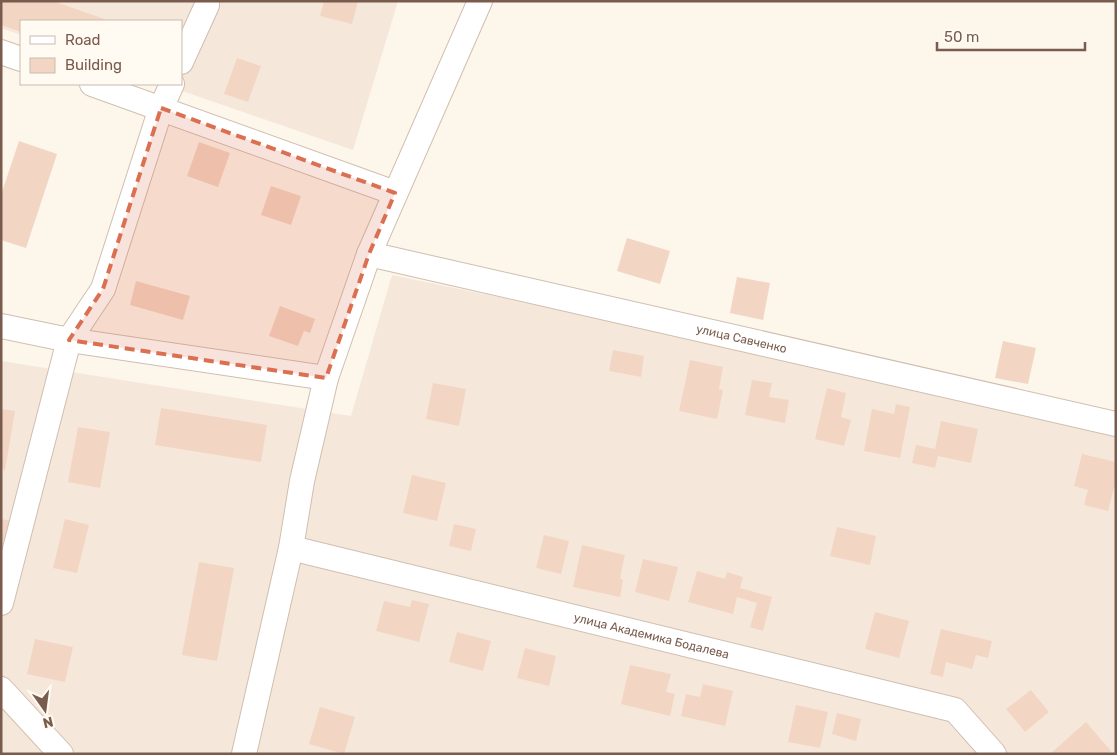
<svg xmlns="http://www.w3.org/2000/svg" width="1117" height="755" font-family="Rubik,sans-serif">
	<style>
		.residential { fill: #f5e8da }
		.building { fill: #f3d5c3 }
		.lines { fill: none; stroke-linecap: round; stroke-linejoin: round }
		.minor-casing { stroke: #d0beb0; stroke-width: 26 }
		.minor { stroke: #fff; stroke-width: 24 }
		.marked { fill: #db6f51; fill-opacity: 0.2; stroke: #db6f51; stroke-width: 4; stroke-dasharray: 10 6; stroke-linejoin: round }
		.labels { text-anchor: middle; stroke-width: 4.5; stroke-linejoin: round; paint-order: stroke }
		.street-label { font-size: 12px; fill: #795c4d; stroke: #fffaf2 }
	</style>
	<rect width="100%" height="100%" fill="#fdf6eb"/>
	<g class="residential">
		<path d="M1,1H398L353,150L162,84H181V21H21V35L1,28Z"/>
		<path d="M392,275L1116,426V754H1V361L351,416Z"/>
	</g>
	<g class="building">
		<path d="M1,1H53L110,21H21V32L1,25Z"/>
		<path d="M324,1H358L352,24L320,16Z"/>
		<path d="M237,58L261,66L248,102L224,94Z"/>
		<path d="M19,141L57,154L26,248L1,240V195Z"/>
		<path d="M199,142L230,153L218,187L187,176Z"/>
		<path d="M271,186L301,196L291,225L261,215Z"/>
		<path d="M627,238L670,251L660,284L617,271Z"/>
		<path d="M737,277L770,283L763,320L730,313Z"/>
		<path d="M136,281L190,296L183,320L130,305Z"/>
		<path d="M280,306L315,319L310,333L304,331L298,346L269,336Z"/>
		<path d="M1003,341L1036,348L1028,384L995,378Z"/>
		<path d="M613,350L644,356L641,377L609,371Z"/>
		<path d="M690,360L723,367L719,389L723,390L717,419L679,411Z"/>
		<path d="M752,380L772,383L769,397L789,400L785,423L745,415Z"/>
		<path d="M433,383L466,389L459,426L426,419Z"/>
		<path d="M827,388L846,393L841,417L851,420L844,446L815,439Z"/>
		<path d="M896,404L910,407L900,458L864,451L872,409L894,414Z"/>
		<path d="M161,408L267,425L261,462L155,445Z"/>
		<path d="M1,409L15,411L5,470L1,469Z"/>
		<path d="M941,421L978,429L971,463L938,456L935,468L912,463L916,445L935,449Z"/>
		<path d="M78,427L110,432L100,488L68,482Z"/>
		<path d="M1082,454L1116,462V480L1108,511L1084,505L1088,490L1074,486Z"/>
		<path d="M412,475L446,483L437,521L403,513Z"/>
		<path d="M1,519L12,521L8,541L1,540Z"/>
		<path d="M65,519L89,525L77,573L53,568Z"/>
		<path d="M454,524L476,529L471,551L449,546Z"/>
		<path d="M837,527L876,536L870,565L830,556Z"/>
		<path d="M544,535L569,541L561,574L536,568Z"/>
		<path d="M582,545L625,555L620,578L623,580L620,597L573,587Z"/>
		<path d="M643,559L678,567L669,601L635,592Z"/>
		<path d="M199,562L234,568L217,661L182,655Z"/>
		<path d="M697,571L725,579L727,572L743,577L740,588L772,597L763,631L750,627L757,603L737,597L733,614L688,602Z"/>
		<path d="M412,600L429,604L419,642L376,631L384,601L410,607Z"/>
		<path d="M875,612L909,621L899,658L865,649Z"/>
		<path d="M941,629L992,641L988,658L976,655L972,669L946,662L943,677L930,674Z"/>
		<path d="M457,632L491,641L483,671L449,662Z"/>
		<path d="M35,639L73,647L65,682L27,674Z"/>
		<path d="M525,648L556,656L549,686L517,678Z"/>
		<path d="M630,665L671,674L666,692L675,694L670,716L621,704Z"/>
		<path d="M703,684L733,691L725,726L681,716L686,694L700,697Z"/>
		<path d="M1031,690L1049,712L1025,732L1006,709Z"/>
		<path d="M796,705L828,712L820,748L788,742Z"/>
		<path d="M320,707L355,717L344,754L309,744Z"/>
		<path d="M837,713L861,719L856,741L832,734Z"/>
		<path d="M1086,722L1111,751L1107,754H1050Z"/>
	</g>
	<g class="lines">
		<defs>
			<g id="minor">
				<path d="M1,52L21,59"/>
				<path d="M181,62L207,5V1"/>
				<path d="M92,84L395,193"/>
				<path id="s1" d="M369,254L1116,424"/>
				<path d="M1,326L69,340L326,378"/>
				<path id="s2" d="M291,548L955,710L994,754"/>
				<path d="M1,603L69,340L103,289L161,108L172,84"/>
				<path d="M1,689L61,754"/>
				<path d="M244,754L291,548L302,481L326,378L369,254L480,1"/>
			</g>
		</defs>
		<use href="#minor" class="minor-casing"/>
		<use href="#minor" class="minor"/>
	</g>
	<path class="marked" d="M161,108L395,193L369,254L326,378L69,340L103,289Z"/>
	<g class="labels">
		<g class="street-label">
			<text dy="4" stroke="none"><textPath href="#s1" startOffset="382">улица Савченко</textPath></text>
			<text dy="4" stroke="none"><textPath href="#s2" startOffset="371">улица Академика Бодалева</textPath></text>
		</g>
	</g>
	<rect width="1117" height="755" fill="none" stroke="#795c4d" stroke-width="5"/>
	<rect x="20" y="20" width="162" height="65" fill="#fffaf2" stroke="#c9bbb0"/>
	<rect x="30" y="36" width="25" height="8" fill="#ffffff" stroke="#c9bbb0"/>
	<text x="65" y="45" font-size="15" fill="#795c4d">Road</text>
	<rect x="30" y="58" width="25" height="15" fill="#f3d5c3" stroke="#c9bbb0"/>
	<text x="65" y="70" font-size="15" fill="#795c4d">Building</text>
	<g transform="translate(45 710) rotate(166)" stroke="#fffaf2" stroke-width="4" paint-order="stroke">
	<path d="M0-4L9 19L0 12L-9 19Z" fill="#795c4d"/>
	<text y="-8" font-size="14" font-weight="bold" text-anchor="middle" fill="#795c4d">N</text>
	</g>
	<path d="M937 42v8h148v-8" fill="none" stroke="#795c4d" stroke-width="2.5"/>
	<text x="944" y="42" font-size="15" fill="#795c4d" stroke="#fffaf2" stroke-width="4" paint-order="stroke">50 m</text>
</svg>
